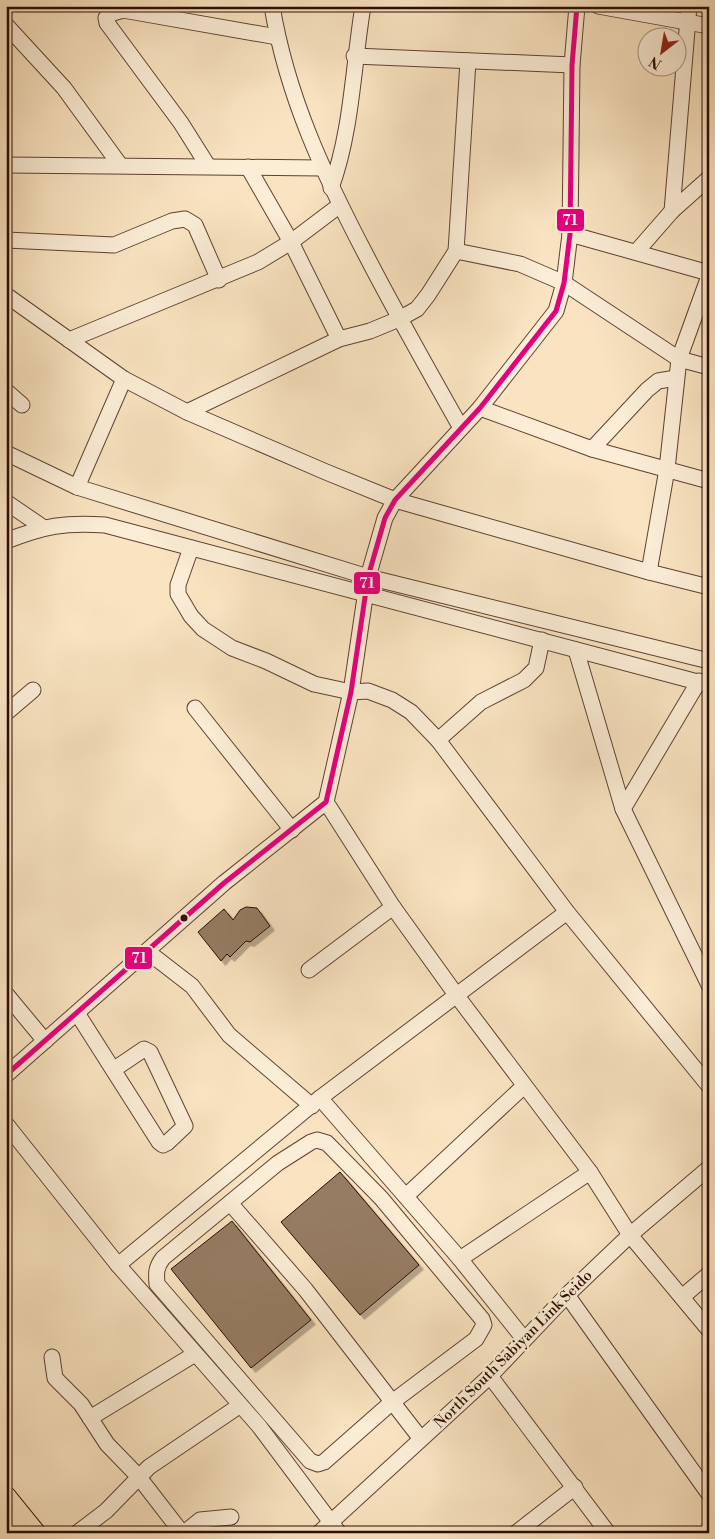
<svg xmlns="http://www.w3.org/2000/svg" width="715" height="1539" font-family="'Libre Bodoni',serif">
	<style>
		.building { fill: #967c64; stroke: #2b0c01; filter: url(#shadow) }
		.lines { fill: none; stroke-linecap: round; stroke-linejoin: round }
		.minor-casing { stroke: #5e4231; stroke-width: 17 }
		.major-casing { stroke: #2b0c01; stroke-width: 21 }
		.minor { stroke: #fbedd6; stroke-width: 15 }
		.major { stroke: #f9e3c0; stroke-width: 19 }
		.bus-1-casing { stroke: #fbedd6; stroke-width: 9 }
		.bus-1 { stroke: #e5007d; stroke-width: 5 }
		.bus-dot { fill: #2b0c01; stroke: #fbedd6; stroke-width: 2 }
		.labels { text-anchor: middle; stroke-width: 4.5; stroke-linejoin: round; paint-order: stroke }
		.street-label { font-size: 15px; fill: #2b0c01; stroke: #fbedd6 }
		.line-badge { stroke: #fbedd6; stroke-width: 2 }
		.badge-label { font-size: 14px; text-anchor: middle; font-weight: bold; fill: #fff }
	</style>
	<defs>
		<filter id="shadow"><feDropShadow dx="4.5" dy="4.5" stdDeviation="0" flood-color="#0004"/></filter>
	</defs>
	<rect width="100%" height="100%" fill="#f9e3c0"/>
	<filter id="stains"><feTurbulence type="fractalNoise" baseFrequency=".004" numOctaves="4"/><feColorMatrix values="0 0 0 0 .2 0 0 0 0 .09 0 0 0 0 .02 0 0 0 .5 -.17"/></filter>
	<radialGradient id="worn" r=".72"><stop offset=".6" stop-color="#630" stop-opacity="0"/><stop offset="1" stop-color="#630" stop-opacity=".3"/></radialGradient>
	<g class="building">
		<path d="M246,907L257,908L270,926L250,942L246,941L230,957L227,954L221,961L198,932L224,909L233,920L240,910Z"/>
		<path d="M340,1172L419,1265L360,1315L281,1222Z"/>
		<path d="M232,1221L311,1320L251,1368L171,1269Z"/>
	</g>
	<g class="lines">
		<defs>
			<g id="minor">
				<path d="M272,6C287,97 325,177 367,257C397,315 429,371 461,428"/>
				<path d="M598,6L709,26"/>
				<path d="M6,25L64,88L120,165"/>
				<path d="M354,56L572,65"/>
				<path d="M6,165L321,168"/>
				<path d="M208,166L181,123L107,23L106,18L113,13L123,10L277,37"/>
				<path d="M248,167L291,242L339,339"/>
				<path d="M331,188C352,131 353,66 363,6"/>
				<path d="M672,211L689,6"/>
				<path d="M570,234L709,273"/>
				<path d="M6,240L114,245L172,221L185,219L195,225L219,280"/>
				<path d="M456,251L520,264L564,283L679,359L709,367"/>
				<path d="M637,251L672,211L709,178"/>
				<path d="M6,295L124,379L187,412L326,472L395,500L649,572L709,587"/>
				<path d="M69,340L258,262L291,242L340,205"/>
				<path d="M6,391L22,405"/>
				<path d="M480,408L592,449L709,481"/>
				<path d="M187,412L339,339L370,331L399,319L417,309L428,295L456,251L468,61"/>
				<path d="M592,449L647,390L658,381L676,378"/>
				<path d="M6,453L77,487L368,577L709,661"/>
				<path d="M77,487L124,379"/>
				<path d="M6,502L44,528"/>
				<path d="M6,541C44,526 65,522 105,525L709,685"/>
				<path d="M191,548L178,585V594L191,616L203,629L232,648L266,661L314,684L351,692L368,691L392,700L411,712L438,740L567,912L709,1086"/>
				<path d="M649,572L667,469L679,359L709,276"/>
				<path d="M576,650L623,809L709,985"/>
				<path d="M195,708L292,830"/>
				<path d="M6,713L33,690"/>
				<path d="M438,740L481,702L524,680L536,668L542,640"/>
				<path d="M326,802L393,907L457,996L590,1172L630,1235L709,1330"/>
				<path d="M623,809L699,681"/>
				<path d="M148,952L192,986L229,1035L312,1106"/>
				<path d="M309,970L393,907"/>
				<path d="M6,994L45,1041"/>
				<path d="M77,1013L159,1142L163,1145L167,1143L185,1126L150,1052L144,1049L113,1070"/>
				<path d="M6,1075L224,883L326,802L351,692L368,577L385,518L395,500L480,408L556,311L564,283L570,234L572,65L577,6"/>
				<path d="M320,1098L460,1259L524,1339"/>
				<path d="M6,1124L118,1265L259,1426L339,1533"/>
				<path d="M317,1140L327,1143L381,1198L482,1319L484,1325L476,1339L391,1403L324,1462L318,1464L310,1461L157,1284C156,1273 156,1267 163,1258L278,1163L311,1142Z"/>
				<path d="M406,1196L524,1086"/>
				<path d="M230,1203L305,1289L421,1439"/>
				<path d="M460,1259L590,1172"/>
				<path d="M118,1265L320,1098L567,912"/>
				<path d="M567,1295L709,1494"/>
				<path d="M682,1297L709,1274"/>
				<path d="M52,1357L55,1378L81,1404L107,1444L138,1476L182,1533"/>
				<path d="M490,1376L608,1533"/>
				<path d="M90,1418L195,1354"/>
				<path d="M77,1533L106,1511L149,1467L239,1406"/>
				<path d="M184,1533L200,1520L231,1517"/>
				<path d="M319,1533L490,1376L567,1295L630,1235L709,1168"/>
				<path d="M516,1533L575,1487"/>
			</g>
			<g id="major">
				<path d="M6,1496L36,1533"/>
				<path d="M6,1521L15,1533"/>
			</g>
		</defs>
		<use href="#minor" class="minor-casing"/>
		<use href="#major" class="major-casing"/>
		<use href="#minor" class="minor"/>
		<use href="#major" class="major"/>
		<defs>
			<path id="bus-1" d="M6,1075L224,883L326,802L351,692L368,577L385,518L395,500L480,408L556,311L564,283L570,234L572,65L577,6"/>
		</defs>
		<use href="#bus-1" class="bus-1-casing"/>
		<use href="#bus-1" class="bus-1"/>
	</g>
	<circle class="bus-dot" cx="184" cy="918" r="4.5"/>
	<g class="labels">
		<g class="street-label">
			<text transform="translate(513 1349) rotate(-45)" y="5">North South Sabiyan Link Seido</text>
		</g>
	</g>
	<g class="line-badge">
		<rect x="556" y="208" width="29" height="24" rx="5" fill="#e5007d"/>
		<rect x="353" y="571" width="28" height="24" rx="5" fill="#e5007d"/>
		<rect x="124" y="946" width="29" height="24" rx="5" fill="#e5007d"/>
	</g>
	<g class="badge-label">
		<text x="570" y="225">71</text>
		<text x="367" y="588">71</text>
		<text x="139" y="963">71</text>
	</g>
	<rect width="715" height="1539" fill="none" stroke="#f9e3c0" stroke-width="25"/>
	<rect x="8" y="8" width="700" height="1524" fill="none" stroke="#2b0c01" stroke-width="2.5"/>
	<rect x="12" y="12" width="690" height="1514" fill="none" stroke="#2b0c01"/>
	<g transform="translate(662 52) rotate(211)"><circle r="24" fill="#fbedd6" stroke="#a89381"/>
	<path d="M0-4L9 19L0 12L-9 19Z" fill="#8f2418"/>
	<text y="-8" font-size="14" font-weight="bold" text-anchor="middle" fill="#2b0c01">N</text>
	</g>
	<rect width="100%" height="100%" filter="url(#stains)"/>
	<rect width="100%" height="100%" fill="url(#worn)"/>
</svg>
